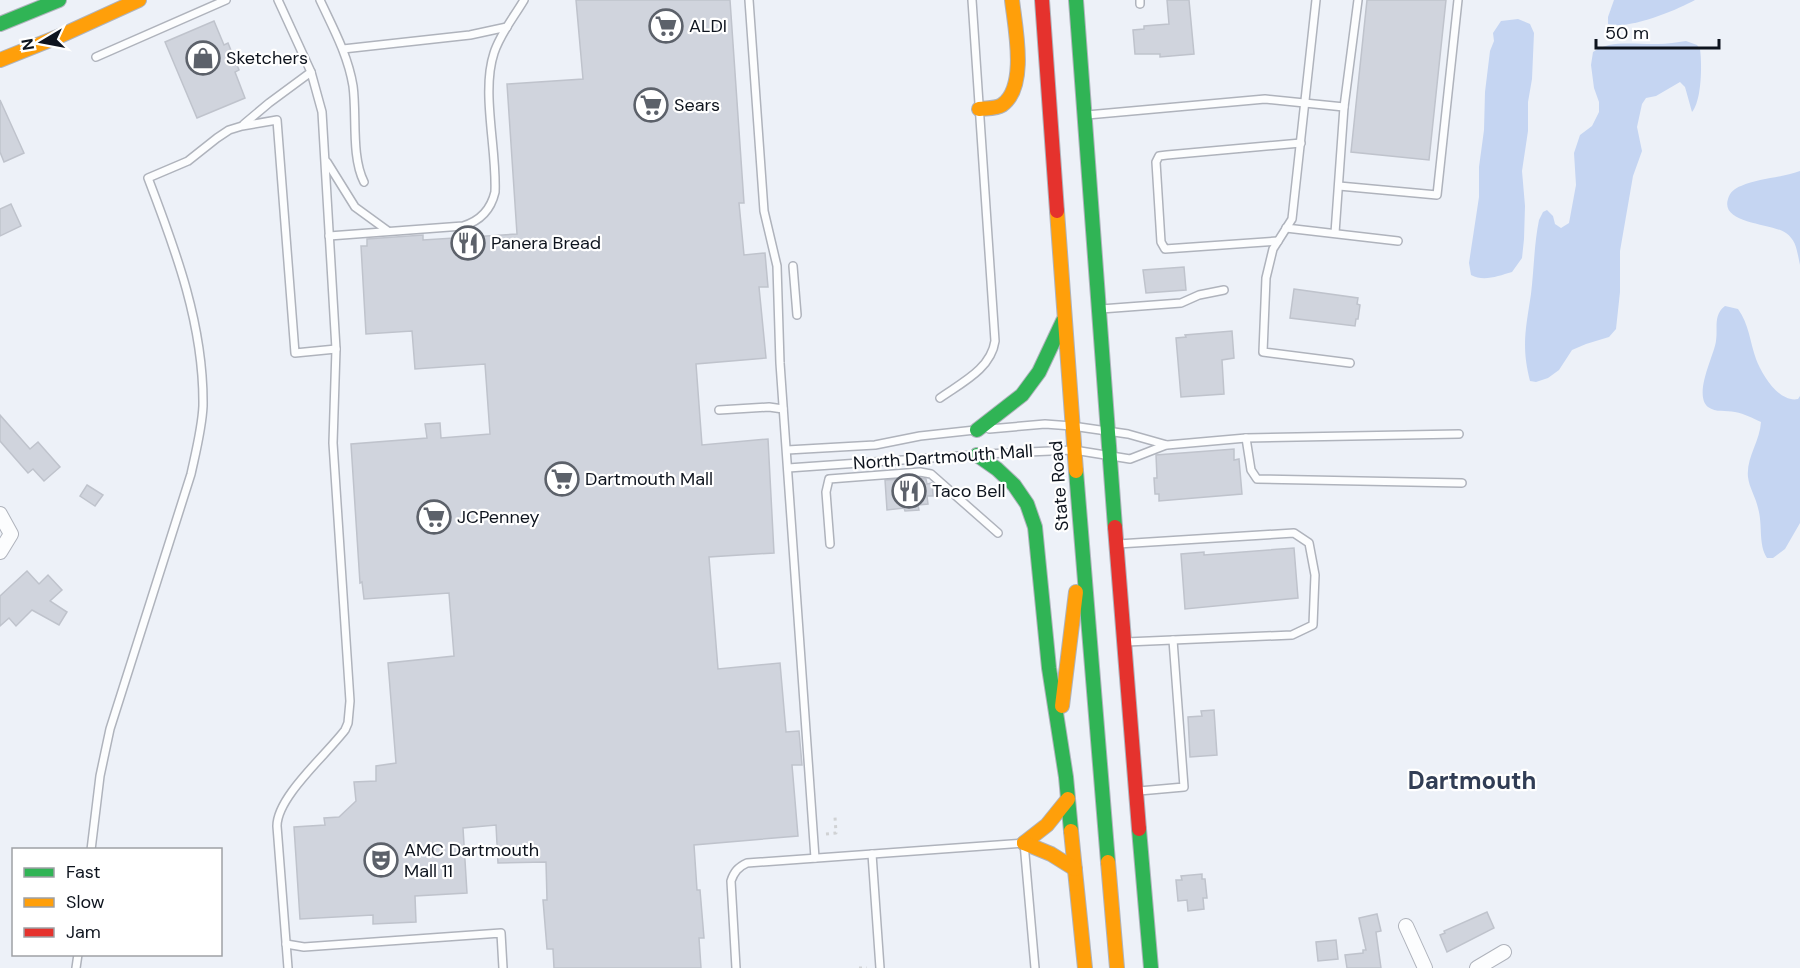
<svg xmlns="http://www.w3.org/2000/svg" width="1800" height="968" font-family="'DM Sans',sans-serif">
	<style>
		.green { fill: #c5d5f2 }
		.building { fill: #d0d4dd; stroke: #bfc3cc; stroke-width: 1.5 }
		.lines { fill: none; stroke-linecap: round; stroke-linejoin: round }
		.lane-casing { stroke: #afb3bc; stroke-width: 10 }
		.street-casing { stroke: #afb3bc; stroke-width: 16 }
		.fast-casing { stroke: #afb3bc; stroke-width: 16 }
		.slow-casing { stroke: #afb3bc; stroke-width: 16 }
		.jam-casing { stroke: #afb3bc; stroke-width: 16 }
		.path { stroke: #d0d2d4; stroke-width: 3; stroke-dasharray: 3 4.5; stroke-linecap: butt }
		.lane { stroke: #fcfdfe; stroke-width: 7 }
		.street { stroke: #fcfdfe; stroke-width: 14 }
		.fast { stroke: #30b455; stroke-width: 14 }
		.slow { stroke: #ff9f0a; stroke-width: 14 }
		.jam { stroke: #e5322d; stroke-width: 14 }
		.labels { text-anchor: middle; stroke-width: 4.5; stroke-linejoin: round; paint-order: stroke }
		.poi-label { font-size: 18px; fill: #0e141e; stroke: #fff; text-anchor: start }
		.street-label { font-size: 18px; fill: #0e141e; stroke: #fff }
		.district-label { font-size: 24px; font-weight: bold; fill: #313d55; stroke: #fff }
	</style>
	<rect width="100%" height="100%" fill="#edf1f8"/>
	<g class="green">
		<path d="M1614,0H1695C1677,10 1629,30 1608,24V17Z"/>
		<path d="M1518,19L1530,24L1534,33L1532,79L1528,102V131L1522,171L1525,206L1524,239L1522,258L1512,272C1498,276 1484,282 1471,275L1469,263L1479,197V167L1484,130L1485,92L1490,51L1494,41L1493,33L1501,21Z"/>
		<path d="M1686,41L1697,45L1700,49C1702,63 1702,100 1692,112L1685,87L1680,82L1656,96L1646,98L1642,104L1637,127L1642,151L1633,176L1620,251V292L1616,329L1609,337L1586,344L1572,350L1559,370L1548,378L1536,382L1530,381C1521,346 1526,328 1531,294C1534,269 1534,245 1539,220L1543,212L1547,210L1553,216L1555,224L1561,228L1569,223L1576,185L1574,153L1580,135L1592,126L1599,112V102L1594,88L1591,65L1593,52C1610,39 1638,45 1658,44C1667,44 1677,42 1686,41Z"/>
		<path d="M1800,171V265C1797,252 1797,241 1786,233C1772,223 1720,224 1728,199C1730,192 1735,188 1741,186C1760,178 1781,178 1800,171Z"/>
		<path d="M1725,306L1738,309C1749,324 1750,342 1756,359C1762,375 1779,403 1798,399L1800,396V523L1785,549L1773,558H1767C1758,544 1763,525 1758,508C1756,498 1749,487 1748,477C1746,458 1760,441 1761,422C1752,418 1745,414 1735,412C1726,410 1716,413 1708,407C1693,394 1714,356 1716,341C1718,328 1713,315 1725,306Z"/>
	</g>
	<g class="building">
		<path d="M576,0H730L744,203H739L744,255L765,253L768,287H759L766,358L696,364L702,445L768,439L774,553L709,557L718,669L780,663L786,732L799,731L802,765H792L798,836L694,845L697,890H700L704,938H699L701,968H554L553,949H547L543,900H547L546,862L498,863L496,825L463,828L467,893L415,896L416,922L373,924V915L300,919L294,827L325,825L324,818L339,817L356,801L354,782L376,781V766L396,763L388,663L454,656L449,593L364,599L362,582L360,583L351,444L427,438L425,424L440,423L441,438L490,434L485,364L415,369L412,331L366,334L361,246H367V239L423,235V240L517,234L507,84L583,79Z"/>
		<path d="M1167,0H1189L1194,54L1160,57V54H1135L1133,30L1144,29V26L1169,24Z"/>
		<path d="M1367,0H1446L1429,160L1351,152Z"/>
		<path d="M214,21L224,45L228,43L239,70L235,72L245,98L197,118L165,42Z"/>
		<path d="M0,100L24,153L4,162L0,152Z"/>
		<path d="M11,204L21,226L0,236V209Z"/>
		<path d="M1184,267L1186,290L1146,293L1143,270Z"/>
		<path d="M1294,289L1358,298L1357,304L1360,305L1358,319H1356L1355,326L1290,318Z"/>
		<path d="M1232,331L1234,358L1222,360L1224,394L1181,397L1176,338L1186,337L1185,335Z"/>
		<path d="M0,415L30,449L38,442L60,467L44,481L33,469L28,473L0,441Z"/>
		<path d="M1234,449V460L1239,459L1242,494L1159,501V494H1155L1154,478H1157L1156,455Z"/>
		<path d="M920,478L926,479L927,484L932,483L933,496H927L928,504L918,505L919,510L905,511L904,508L887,510L885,480Z"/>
		<path d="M87,485L103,495L95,506L80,496Z"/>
		<path d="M1294,548L1298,598L1185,609L1181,554L1204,552V555Z"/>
		<path d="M27,571L39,584L48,575L62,590L50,601L67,612L59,625L32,610L16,626L9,618L0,626V596Z"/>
		<path d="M1214,710L1217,755L1190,757L1188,717L1202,716L1201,711Z"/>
		<path d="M1202,874V879H1205L1207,898H1203L1204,909L1188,911L1187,900L1178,901L1176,880H1182L1181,876Z"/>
		<path d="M1487,912L1494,928L1447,952L1440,935L1445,933L1444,931Z"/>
		<path d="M1377,914L1381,931L1376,932L1381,968H1347L1345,955L1363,953V950H1366L1359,918Z"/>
		<path d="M1336,940L1338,959L1318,961L1316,942Z"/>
	</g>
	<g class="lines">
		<defs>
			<g id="lane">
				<path d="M278,0L311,72L322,112L336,349L333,443L350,701L348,723L345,730C326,755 277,797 277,826L288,968"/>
				<path d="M320,0C333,28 348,55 353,86C357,116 351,156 364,182"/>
				<path d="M749,0L764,211L777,266L780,363L815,858"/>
				<path d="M1140,0V4"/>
				<path d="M1316,0L1292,219L1273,249L1266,278L1263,352L1350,363"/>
				<path d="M343,49L470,35L507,27"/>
				<path d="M96,57L226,0"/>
				<path d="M1087,115L1265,99L1344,107"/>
				<path d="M244,124L269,103L311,72"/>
				<path d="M327,162L355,207L388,231"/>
				<path d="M1339,186L1437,195L1458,0"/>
				<path d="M1286,228L1398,241"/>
				<path d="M1335,233L1344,107L1358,0"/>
				<path d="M329,236L463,226C480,221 491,209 495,192C497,149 481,92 494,53C500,34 514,17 524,0"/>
				<path d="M1278,241L1165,249L1161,242L1156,162L1159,156L1167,155L1301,143"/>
				<path d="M793,266L797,315"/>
				<path d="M1101,309L1181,303L1199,295L1224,290"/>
				<path d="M940,398C961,383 991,369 995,341L972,0"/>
				<path d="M719,410L769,407L783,409"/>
				<path d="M989,429L1045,424L1072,426L1128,434L1167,445L1246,438L1459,434"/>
				<path d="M1246,438L1251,470L1257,479L1462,483"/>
				<path d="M787,450L875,445L920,436L975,430"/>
				<path d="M985,454L1074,450L1130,459L1166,445"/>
				<path d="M788,468L974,455"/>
				<path d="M830,544L826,492L829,479L920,472L931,474L998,533"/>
				<path d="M1118,544L1294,533L1309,543L1315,575L1313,625L1292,635L1126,642"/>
				<path d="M1139,791L1184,787L1173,640"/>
				<path d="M91,850L100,776L110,729L191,474C196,451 202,428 203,406C204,326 176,251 148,178L188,161L217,138L229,130L242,126L277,120L295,353L336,349"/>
				<path d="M872,854L880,968"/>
				<path d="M286,944L304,947L501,933L503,968"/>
				<path d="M76,968L78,954"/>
				<path d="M736,968L731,881C734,872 738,867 747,863L1024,843L1035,968"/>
			</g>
			<g id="street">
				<path d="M0,514L11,534L0,552"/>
				<path d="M1406,926L1425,968"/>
				<path d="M1477,968L1504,952"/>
			</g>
			<g id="fast">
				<path d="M1076,0L1115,527"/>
				<path d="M0,24L59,0"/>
				<path d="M977,430L1022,395L1039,372L1063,321"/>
				<path d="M977,455L997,469L1014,485L1027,504L1035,527L1049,668L1066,777L1071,831"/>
				<path d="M1076,471L1108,862"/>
				<path d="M1139,829L1151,968"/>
			</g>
			<g id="slow">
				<path d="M0,60L60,36L139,0"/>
				<path d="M979,109C986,108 996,109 1002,105C1028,87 1015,27 1012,0"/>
				<path d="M1057,211L1076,471"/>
				<path d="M1062,706L1076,592"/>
				<path d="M1071,831L1085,968"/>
				<path d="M1024,843L1047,825L1068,799"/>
				<path d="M1024,843L1051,854L1075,869"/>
				<path d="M1108,862L1117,968"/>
			</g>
			<g id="jam">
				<path d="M1042,0L1057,211"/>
				<path d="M1115,527L1139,829"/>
			</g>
		</defs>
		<use href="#lane" class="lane-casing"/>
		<use href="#street" class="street-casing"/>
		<use href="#fast" class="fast-casing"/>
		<use href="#slow" class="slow-casing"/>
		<use href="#jam" class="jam-casing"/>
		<g class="path">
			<path d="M826,834L836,833L835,817"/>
			<path d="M859,968H867"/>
		</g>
		<use href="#lane" class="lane"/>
		<use href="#street" class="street"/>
		<use href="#fast" class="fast"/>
		<use href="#slow" class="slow"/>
		<use href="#jam" class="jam"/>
	</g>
	<defs>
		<symbol id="supermarket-ring" viewBox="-11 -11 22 22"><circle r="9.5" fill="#fff" stroke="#5c616a" stroke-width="1.5"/><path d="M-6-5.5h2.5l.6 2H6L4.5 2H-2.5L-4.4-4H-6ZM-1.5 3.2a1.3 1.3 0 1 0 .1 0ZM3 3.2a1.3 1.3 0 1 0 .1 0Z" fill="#5c616a"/></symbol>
		<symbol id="shop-ring" viewBox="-11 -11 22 22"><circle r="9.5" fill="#fff" stroke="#5c616a" stroke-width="1.5"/><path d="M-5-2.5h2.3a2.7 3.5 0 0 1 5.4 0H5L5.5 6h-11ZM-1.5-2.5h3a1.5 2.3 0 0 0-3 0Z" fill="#5c616a"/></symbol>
		<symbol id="restaurant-ring" viewBox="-11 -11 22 22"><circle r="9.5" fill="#fff" stroke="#5c616a" stroke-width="1.5"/><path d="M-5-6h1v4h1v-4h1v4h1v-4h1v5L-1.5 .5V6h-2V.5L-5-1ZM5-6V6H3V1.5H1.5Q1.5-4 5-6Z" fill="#5c616a"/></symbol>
		<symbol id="theatre-ring" viewBox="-11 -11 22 22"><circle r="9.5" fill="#fff" stroke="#5c616a" stroke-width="1.5"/><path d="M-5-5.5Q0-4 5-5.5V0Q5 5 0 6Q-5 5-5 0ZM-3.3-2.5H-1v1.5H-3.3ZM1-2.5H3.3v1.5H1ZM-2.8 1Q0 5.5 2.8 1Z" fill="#5c616a"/></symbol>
	</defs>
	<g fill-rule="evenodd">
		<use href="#supermarket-ring" x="647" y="7" width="38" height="38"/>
		<use href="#shop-ring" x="184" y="39" width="38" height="38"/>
		<use href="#supermarket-ring" x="632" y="86" width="38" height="38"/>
		<use href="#restaurant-ring" x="449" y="224" width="38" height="38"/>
		<use href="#supermarket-ring" x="543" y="460" width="38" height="38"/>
		<use href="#restaurant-ring" x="890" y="472" width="38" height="38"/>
		<use href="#supermarket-ring" x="415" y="498" width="38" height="38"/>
		<use href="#theatre-ring" x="362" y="841" width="38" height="38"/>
	</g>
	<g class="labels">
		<g class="poi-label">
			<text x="689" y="32">ALDI</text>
			<text x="226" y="64">Sketchers</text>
			<text x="674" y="111">Sears</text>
			<text x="491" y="249">Panera Bread</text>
			<text x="585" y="485">Dartmouth Mall</text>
			<text x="932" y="497">Taco Bell</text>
			<text x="457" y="523">JCPenney</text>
			<text x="404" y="856">AMC Dartmouth<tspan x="404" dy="21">Mall 11</tspan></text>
		</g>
		<g class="street-label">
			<text transform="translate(943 457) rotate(-4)" y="6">North Dartmouth Mall</text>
			<text transform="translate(1059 486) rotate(-94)" y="6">State Road</text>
		</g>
		<g class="district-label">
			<text x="1472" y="789">Dartmouth</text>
		</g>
	</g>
	<rect x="12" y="848" width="210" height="108" fill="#ffffff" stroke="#9fa1a5" stroke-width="1.5"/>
	<rect x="24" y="868" width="30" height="9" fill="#30b455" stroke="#9fa1a5" stroke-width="1.5"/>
	<text x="66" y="878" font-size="18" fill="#0e141e">Fast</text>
	<rect x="24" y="898" width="30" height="9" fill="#ff9f0a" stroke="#9fa1a5" stroke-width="1.5"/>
	<text x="66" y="908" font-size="18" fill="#0e141e">Slow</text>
	<rect x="24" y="928" width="30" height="9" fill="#e5322d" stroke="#9fa1a5" stroke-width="1.5"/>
	<text x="66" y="938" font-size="18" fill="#0e141e">Jam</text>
	<g transform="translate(42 42) rotate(260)" stroke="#ffffff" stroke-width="4.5" paint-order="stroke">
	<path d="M0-4.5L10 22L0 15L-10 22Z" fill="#0e141e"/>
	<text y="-9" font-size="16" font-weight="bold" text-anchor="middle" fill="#0e141e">N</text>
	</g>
	<path d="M1596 39v9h123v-9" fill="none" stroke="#0e141e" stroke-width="3"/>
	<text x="1605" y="39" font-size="18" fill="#0e141e" stroke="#ffffff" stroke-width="4.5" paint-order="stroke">50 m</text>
</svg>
